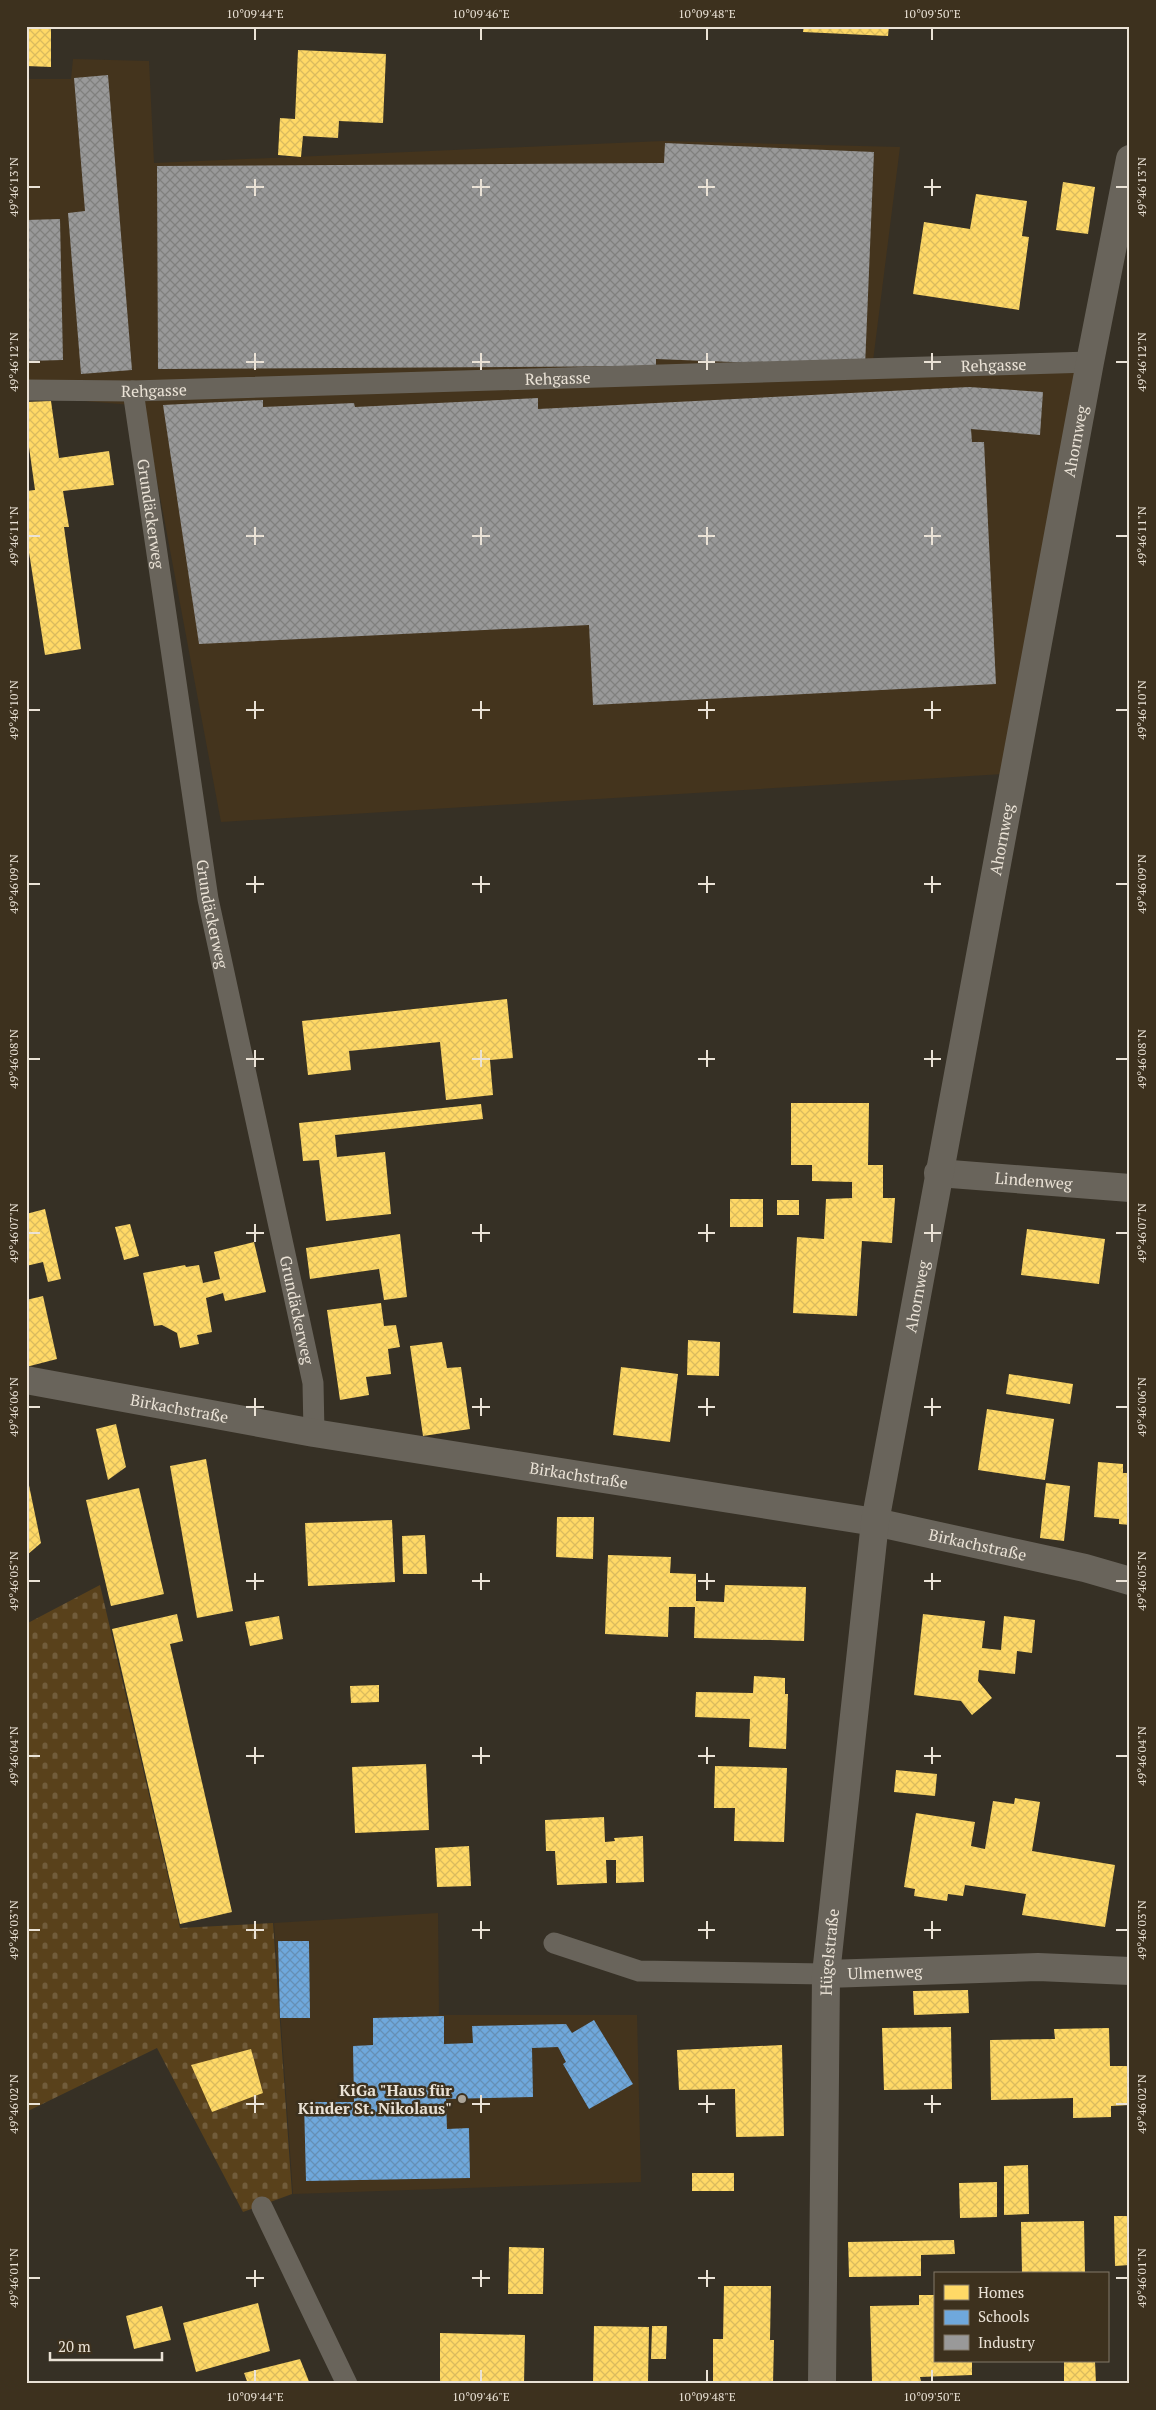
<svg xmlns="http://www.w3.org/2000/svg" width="1156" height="2410" font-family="'PT Serif',serif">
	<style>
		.built { fill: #44341d }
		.cemetery { fill: url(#cemetery-stones) }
		.homes { fill: url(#homes-cross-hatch) }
		.schools { fill: url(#schools-cross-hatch) }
		.industry { fill: url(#industry-cross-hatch) }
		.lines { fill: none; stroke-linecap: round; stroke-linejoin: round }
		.service { stroke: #69645b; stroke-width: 21 }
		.minor { stroke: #69645b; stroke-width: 28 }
		.ticks { fill: none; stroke: #eae2d6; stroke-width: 2 }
		.poi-dot { fill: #aba498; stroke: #3d311e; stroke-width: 2 }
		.labels { text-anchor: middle; stroke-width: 5; stroke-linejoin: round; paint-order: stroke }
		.street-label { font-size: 16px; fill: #eae2d6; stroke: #3d311e }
		.poi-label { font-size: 16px; font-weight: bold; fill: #eae2d6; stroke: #3d311e; text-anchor: end }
		.neatline { fill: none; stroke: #eae2d6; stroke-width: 2 }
		.ticks-label { font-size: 12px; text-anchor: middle; fill: #eae2d6 }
	</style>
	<defs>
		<pattern id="cemetery-stones" width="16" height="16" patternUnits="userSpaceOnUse" patternTransform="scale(1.25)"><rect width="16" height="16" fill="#59411b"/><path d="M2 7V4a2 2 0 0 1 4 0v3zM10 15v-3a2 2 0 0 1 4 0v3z" fill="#715c3b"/></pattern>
		<pattern id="homes-cross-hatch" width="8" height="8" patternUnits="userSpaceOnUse" patternTransform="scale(1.25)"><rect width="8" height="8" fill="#ffd966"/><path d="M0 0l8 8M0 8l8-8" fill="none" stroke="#dabb5e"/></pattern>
		<pattern id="schools-cross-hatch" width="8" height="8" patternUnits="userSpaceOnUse" patternTransform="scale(1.25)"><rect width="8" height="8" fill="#6fa8dc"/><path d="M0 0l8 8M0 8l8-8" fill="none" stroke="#658fb5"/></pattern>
		<pattern id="industry-cross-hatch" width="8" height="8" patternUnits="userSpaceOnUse" patternTransform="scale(1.25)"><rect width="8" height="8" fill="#999"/><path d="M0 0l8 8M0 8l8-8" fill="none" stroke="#80807e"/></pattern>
	</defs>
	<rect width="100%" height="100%" fill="#363025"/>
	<g class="built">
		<path d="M73,59L149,61L154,163L663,141L900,147L873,361L1079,358L1003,774L221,822L143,406L26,396V79H71Z"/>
		<path d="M438,1913L439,2015H637L641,2182L293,2194L274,1923Z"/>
	</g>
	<path class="cemetery" d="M100,1585L180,1928L273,1923L292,2194L243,2212L157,2048L26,2112V1624Z"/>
	<g class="homes">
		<path d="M26,26H51V67L26,66Z"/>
		<path d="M804,26H889L888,36L803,32Z"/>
		<path d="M298,50L386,54L383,123L339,121L338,138L303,136L301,157L278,155L280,118L295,119Z"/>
		<path d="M1063,182L1095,187L1088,234L1056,230Z"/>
		<path d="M976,194L1027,201L1022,236L1029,237L1019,310L913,294L924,222L970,229Z"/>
		<path d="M51,401L59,458L109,451L114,485L63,491L69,527H64L81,649L45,655L26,533V491L35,490L29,447H26V402Z"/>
		<path d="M507,999L513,1058L490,1060L493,1095L446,1100L440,1042L349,1051L351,1070L308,1075L302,1021Z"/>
		<path d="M791,1103H869L868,1165H883V1198H895L892,1243L862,1241L857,1316L793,1313L797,1237L824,1239L826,1199L852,1198V1182L812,1181V1165H791Z"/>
		<path d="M481,1104L483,1119L335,1135L337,1157L385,1152L391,1214L326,1221L319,1160L303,1161L299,1123Z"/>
		<rect x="730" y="1199" width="33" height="28"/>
		<rect x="777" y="1200" width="22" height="15"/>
		<path d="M45,1209L61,1279L48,1282L43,1262L26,1266V1214Z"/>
		<path d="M130,1224L139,1256L124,1260L115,1227Z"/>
		<path d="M1027,1229L1105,1239L1099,1284L1021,1275Z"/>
		<path d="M400,1234L407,1297L384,1300L379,1269L310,1279L306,1248Z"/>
		<path d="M254,1242L266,1292L225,1301L223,1293L206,1298L212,1332L197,1335L199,1344L180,1348L177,1333L162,1325L154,1326L143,1273L185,1265L186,1267L199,1265L203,1283L220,1279L214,1252Z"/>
		<path d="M43,1296L57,1359L26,1367V1300Z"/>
		<path d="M381,1303L384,1326L396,1325L400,1347L388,1349L391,1374L366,1377L369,1395L340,1400L327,1310Z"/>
		<path d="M688,1340L720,1342L719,1376L687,1375Z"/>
		<path d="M442,1342L447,1368L461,1367L470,1429L423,1436L410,1346Z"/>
		<path d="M621,1367L678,1374L670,1442L613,1435Z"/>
		<path d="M1009,1374L1073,1384L1070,1404L1006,1394Z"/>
		<path d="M987,1409L1054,1419L1045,1480L978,1470Z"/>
		<path d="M116,1424L126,1467L108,1480L96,1429Z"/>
		<path d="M206,1459L233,1611L197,1618L170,1466Z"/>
		<path d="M1098,1462L1123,1464V1473H1130V1525L1119,1524V1519L1094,1517Z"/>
		<path d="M26,1471L41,1543L27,1555L26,1553Z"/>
		<path d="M1046,1483L1070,1486L1064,1541L1040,1538Z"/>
		<path d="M139,1488L164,1594L111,1606L86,1500Z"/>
		<path d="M557,1517H594L593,1559L556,1557Z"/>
		<path d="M392,1520L395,1582L308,1586L305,1523Z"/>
		<path d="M425,1535L427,1574H403L402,1536Z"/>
		<path d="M608,1555L671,1557L670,1573L696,1574V1601L724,1602L725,1585L806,1587L804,1641L694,1638L695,1607H669L668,1637L605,1634Z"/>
		<path d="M177,1614L183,1641L170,1644L232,1912L180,1924L112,1629Z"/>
		<path d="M923,1614L985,1621L982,1648L1001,1650L1004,1616L1035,1620L1032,1653L1017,1651L1015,1674L979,1670L978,1681L992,1698L972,1715L961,1701L914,1695Z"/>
		<path d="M279,1616L283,1639L250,1646L245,1622Z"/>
		<path d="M754,1676L785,1678V1694H788L786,1749L749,1747L750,1719L695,1717L696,1692L753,1693Z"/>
		<path d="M379,1685V1702L351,1703L350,1686Z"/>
		<path d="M426,1764L429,1830L355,1833L352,1767Z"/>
		<path d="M715,1766L787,1768L784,1842L734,1841L735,1808H714Z"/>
		<path d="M896,1770L937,1774L935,1796L894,1792Z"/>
		<path d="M1015,1798L1040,1802L1032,1851L1115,1865L1105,1927L1022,1915L1026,1894L965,1885L963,1896L948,1894L947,1901L914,1896L915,1889L904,1887L916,1813L975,1822L971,1846L985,1849L993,1801L1014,1804Z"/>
		<path d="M604,1817L605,1842L615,1841L614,1838L643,1836L644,1882L616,1883V1860H606L607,1883L557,1885L555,1851H546L545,1820Z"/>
		<path d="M469,1846L471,1886L437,1887L435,1848Z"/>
		<path d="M968,1990L969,2013L914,2015L913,1991Z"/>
		<path d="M951,2027L952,2089L884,2090L882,2028Z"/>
		<path d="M1109,2028L1110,2066H1130V2105L1111,2106V2117L1073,2118V2098L991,2100L990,2040L1055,2039L1054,2029Z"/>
		<path d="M782,2045L784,2136L736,2137L735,2089L679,2090L677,2050Z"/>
		<path d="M251,2049L263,2093L212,2112L191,2065Z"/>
		<path d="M1028,2165L1029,2214L1004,2215V2166Z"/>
		<rect x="692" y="2173" width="42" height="18"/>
		<path d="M997,2182V2217L960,2218L959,2183Z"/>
		<path d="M1114,2216H1130V2265L1115,2266Z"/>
		<path d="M1084,2221L1085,2274H1022L1021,2222Z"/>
		<path d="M954,2240L955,2254L921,2255V2276L849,2277L848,2242Z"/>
		<path d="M509,2247L544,2248L543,2294H508Z"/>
		<path d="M724,2286H771L770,2340H774L773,2384H713V2339H723Z"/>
		<path d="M919,2295H935V2361H972V2375L920,2377L921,2381L872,2382L870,2306L919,2305Z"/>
		<path d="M258,2303L270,2351L196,2372L183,2323Z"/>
		<path d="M162,2306L171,2340L134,2349L126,2316Z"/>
		<path d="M594,2326L649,2327L648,2384H593Z"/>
		<path d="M652,2326H667L666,2359H651Z"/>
		<path d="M440,2333L525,2335L524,2384H440Z"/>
		<path d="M300,2359L310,2384H248L244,2373Z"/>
		<path d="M1064,2361H1095L1096,2384H1064Z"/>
	</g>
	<g class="schools">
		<path d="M278,1941H309L310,2018H280Z"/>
		<path d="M444,2016V2044L473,2043L472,2026L566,2024L572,2033L594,2020L633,2084L589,2109L563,2064L566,2062L558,2047L532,2048L533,2097L446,2099L447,2129L469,2128L470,2178L306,2181L304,2102H354L353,2046L373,2045V2018Z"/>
	</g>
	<g class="industry">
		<path d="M108,75L132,370L81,374L68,213L85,211L74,78Z"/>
		<path d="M665,143L874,152L865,367L656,359V366L158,369L157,166L664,163Z"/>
		<path d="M60,219L63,360L26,361V220Z"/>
		<path d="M969,387L1043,392L1040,435L971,429L972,442H984L996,684L593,705L589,625L199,644L163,405L263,400V407L354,403L355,407L538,398V409Z"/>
	</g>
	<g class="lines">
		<g class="service">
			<path id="s1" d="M26,390L133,391L1090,362"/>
			<path id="s2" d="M133,391L208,899L313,1383L314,1433"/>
			<path d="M554,1943L639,1971L826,1974"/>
			<path d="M262,2207L347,2384"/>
		</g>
		<g class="minor">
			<path id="s3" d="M938,1173L1130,1188"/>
			<path id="s4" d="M26,1380L314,1433L875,1522L1085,1568L1130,1581"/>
			<path id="s5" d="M826,1974L1038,1967L1130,1971"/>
			<path id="s6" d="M822,2384L826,1974L875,1522L1090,362L1130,159"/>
		</g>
	</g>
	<path class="ticks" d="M255,28V40M481,28V40M707,28V40M932,28V40M255,179V196M481,179V196M707,179V196M932,179V196M28,187H40M246,187H264M472,187H490M698,187H715M924,187H941M1116,187H1128M255,353V370M481,353V370M707,353V370M932,353V370M28,362H40M246,362H264M472,362H490M698,362H715M924,362H941M1116,362H1128M255,527V545M481,527V545M707,527V545M932,527V545M28,536H40M246,536H264M472,536H490M698,536H715M924,536H941M1116,536H1128M255,701V719M481,701V719M707,701V719M932,701V719M28,710H40M246,710H264M472,710H490M698,710H715M924,710H941M1116,710H1128M255,876V893M481,876V893M707,876V893M932,876V893M28,884H40M246,884H264M472,884H490M698,884H715M924,884H941M1116,884H1128M255,1050V1067M481,1050V1067M707,1050V1067M932,1050V1067M28,1059H40M246,1059H264M472,1059H490M698,1059H715M924,1059H941M1116,1059H1128M255,1224V1242M481,1224V1242M707,1224V1242M932,1224V1242M28,1233H40M246,1233H264M472,1233H490M698,1233H715M924,1233H941M1116,1233H1128M255,1398V1416M481,1398V1416M707,1398V1416M932,1398V1416M28,1407H40M246,1407H264M472,1407H490M698,1407H715M924,1407H941M1116,1407H1128M255,1573V1590M481,1573V1590M707,1573V1590M932,1573V1590M28,1581H40M246,1581H264M472,1581H490M698,1581H715M924,1581H941M1116,1581H1128M255,1747V1764M481,1747V1764M707,1747V1764M932,1747V1764M28,1756H40M246,1756H264M472,1756H490M698,1756H715M924,1756H941M1116,1756H1128M255,1921V1939M481,1921V1939M707,1921V1939M932,1921V1939M28,1930H40M246,1930H264M472,1930H490M698,1930H715M924,1930H941M1116,1930H1128M255,2095V2113M481,2095V2113M707,2095V2113M932,2095V2113M28,2104H40M246,2104H264M472,2104H490M698,2104H715M924,2104H941M1116,2104H1128M255,2270V2287M481,2270V2287M707,2270V2287M28,2278H40M246,2278H264M472,2278H490M698,2278H715M1116,2278H1128M255,2370V2382M481,2370V2382M707,2370V2382M932,2370V2382"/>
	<circle class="poi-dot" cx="462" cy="2099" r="5"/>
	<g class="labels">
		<g class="street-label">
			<text dy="6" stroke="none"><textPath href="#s1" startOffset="968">Rehgasse</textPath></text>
			<text dy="6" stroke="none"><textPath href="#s1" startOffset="532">Rehgasse</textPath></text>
			<text dy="6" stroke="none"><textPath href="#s1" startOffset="128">Rehgasse</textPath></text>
			<text dy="6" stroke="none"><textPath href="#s6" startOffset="1964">Ahornweg</textPath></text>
			<text dy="6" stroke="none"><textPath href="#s2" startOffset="124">Grundäckerweg</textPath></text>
			<text dy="6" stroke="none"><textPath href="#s6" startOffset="1559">Ahornweg</textPath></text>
			<text dy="6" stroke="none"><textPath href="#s2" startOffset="529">Grundäckerweg</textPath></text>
			<text dy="6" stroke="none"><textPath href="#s3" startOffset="96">Lindenweg</textPath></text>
			<text dy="6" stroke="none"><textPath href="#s6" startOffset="1094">Ahornweg</textPath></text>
			<text dy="6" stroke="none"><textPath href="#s2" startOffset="934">Grundäckerweg</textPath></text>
			<text dy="6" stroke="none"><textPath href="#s4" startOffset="156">Birkachstraße</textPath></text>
			<text dy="6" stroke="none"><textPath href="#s4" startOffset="561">Birkachstraße</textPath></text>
			<text dy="6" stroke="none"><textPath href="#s4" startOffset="966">Birkachstraße</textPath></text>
			<text dy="6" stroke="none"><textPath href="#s6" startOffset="432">Hügelstraße</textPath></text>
			<text dy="6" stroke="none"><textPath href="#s5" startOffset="59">Ulmenweg</textPath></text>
		</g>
		<g class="poi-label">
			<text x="452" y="2096">KiGa "Haus für<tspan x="452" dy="18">Kinder St. Nikolaus"</tspan></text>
		</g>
	</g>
	<rect width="1156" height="2410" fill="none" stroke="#3d311e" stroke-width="55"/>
	<rect x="934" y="2272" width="175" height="90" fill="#3d311e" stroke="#827868"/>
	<rect x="944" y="2285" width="25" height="15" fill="#ffd966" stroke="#827868"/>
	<text x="978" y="2298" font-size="15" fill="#eae2d6">Homes</text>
	<rect x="944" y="2310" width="25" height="15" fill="#6fa8dc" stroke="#827868"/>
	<text x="978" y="2322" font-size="15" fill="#eae2d6">Schools</text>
	<rect x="944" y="2335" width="25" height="15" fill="#999999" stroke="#827868"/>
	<text x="978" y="2348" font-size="15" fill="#eae2d6">Industry</text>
	<path d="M50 2352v8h112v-8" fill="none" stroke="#eae2d6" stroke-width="2.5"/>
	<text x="58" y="2352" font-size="15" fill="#eae2d6" stroke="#3d311e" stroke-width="4" paint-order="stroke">20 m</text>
	<rect x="28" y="28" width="1100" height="2354" class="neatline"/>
	<g class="ticks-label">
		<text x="255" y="18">10°09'44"E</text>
		<text x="481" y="18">10°09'46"E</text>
		<text x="707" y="18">10°09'48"E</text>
		<text x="932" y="18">10°09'50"E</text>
		<text transform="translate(14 187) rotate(-90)" y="4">49°46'13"N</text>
		<text transform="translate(1142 187) rotate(-90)" y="4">49°46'13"N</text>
		<text transform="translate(14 362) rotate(-90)" y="4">49°46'12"N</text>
		<text transform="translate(1142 362) rotate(-90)" y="4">49°46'12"N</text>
		<text transform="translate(14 536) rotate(-90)" y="4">49°46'11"N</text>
		<text transform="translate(1142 536) rotate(-90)" y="4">49°46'11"N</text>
		<text transform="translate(14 710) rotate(-90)" y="4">49°46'10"N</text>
		<text transform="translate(1142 710) rotate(-90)" y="4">49°46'10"N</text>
		<text transform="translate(14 884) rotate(-90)" y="4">49°46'09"N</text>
		<text transform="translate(1142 884) rotate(-90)" y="4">49°46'09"N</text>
		<text transform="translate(14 1059) rotate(-90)" y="4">49°46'08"N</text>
		<text transform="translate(1142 1059) rotate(-90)" y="4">49°46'08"N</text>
		<text transform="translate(14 1233) rotate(-90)" y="4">49°46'07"N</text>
		<text transform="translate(1142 1233) rotate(-90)" y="4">49°46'07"N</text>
		<text transform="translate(14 1407) rotate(-90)" y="4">49°46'06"N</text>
		<text transform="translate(1142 1407) rotate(-90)" y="4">49°46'06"N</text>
		<text transform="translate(14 1581) rotate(-90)" y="4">49°46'05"N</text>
		<text transform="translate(1142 1581) rotate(-90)" y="4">49°46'05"N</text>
		<text transform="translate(14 1756) rotate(-90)" y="4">49°46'04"N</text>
		<text transform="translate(1142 1756) rotate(-90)" y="4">49°46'04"N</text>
		<text transform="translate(14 1930) rotate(-90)" y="4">49°46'03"N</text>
		<text transform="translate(1142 1930) rotate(-90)" y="4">49°46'03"N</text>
		<text transform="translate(14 2104) rotate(-90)" y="4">49°46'02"N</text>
		<text transform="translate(1142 2104) rotate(-90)" y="4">49°46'02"N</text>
		<text transform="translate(14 2278) rotate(-90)" y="4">49°46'01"N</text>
		<text transform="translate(1142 2278) rotate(-90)" y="4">49°46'01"N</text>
		<text x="255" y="2401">10°09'44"E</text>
		<text x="481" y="2401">10°09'46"E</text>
		<text x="707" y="2401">10°09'48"E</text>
		<text x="932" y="2401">10°09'50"E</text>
	</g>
</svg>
